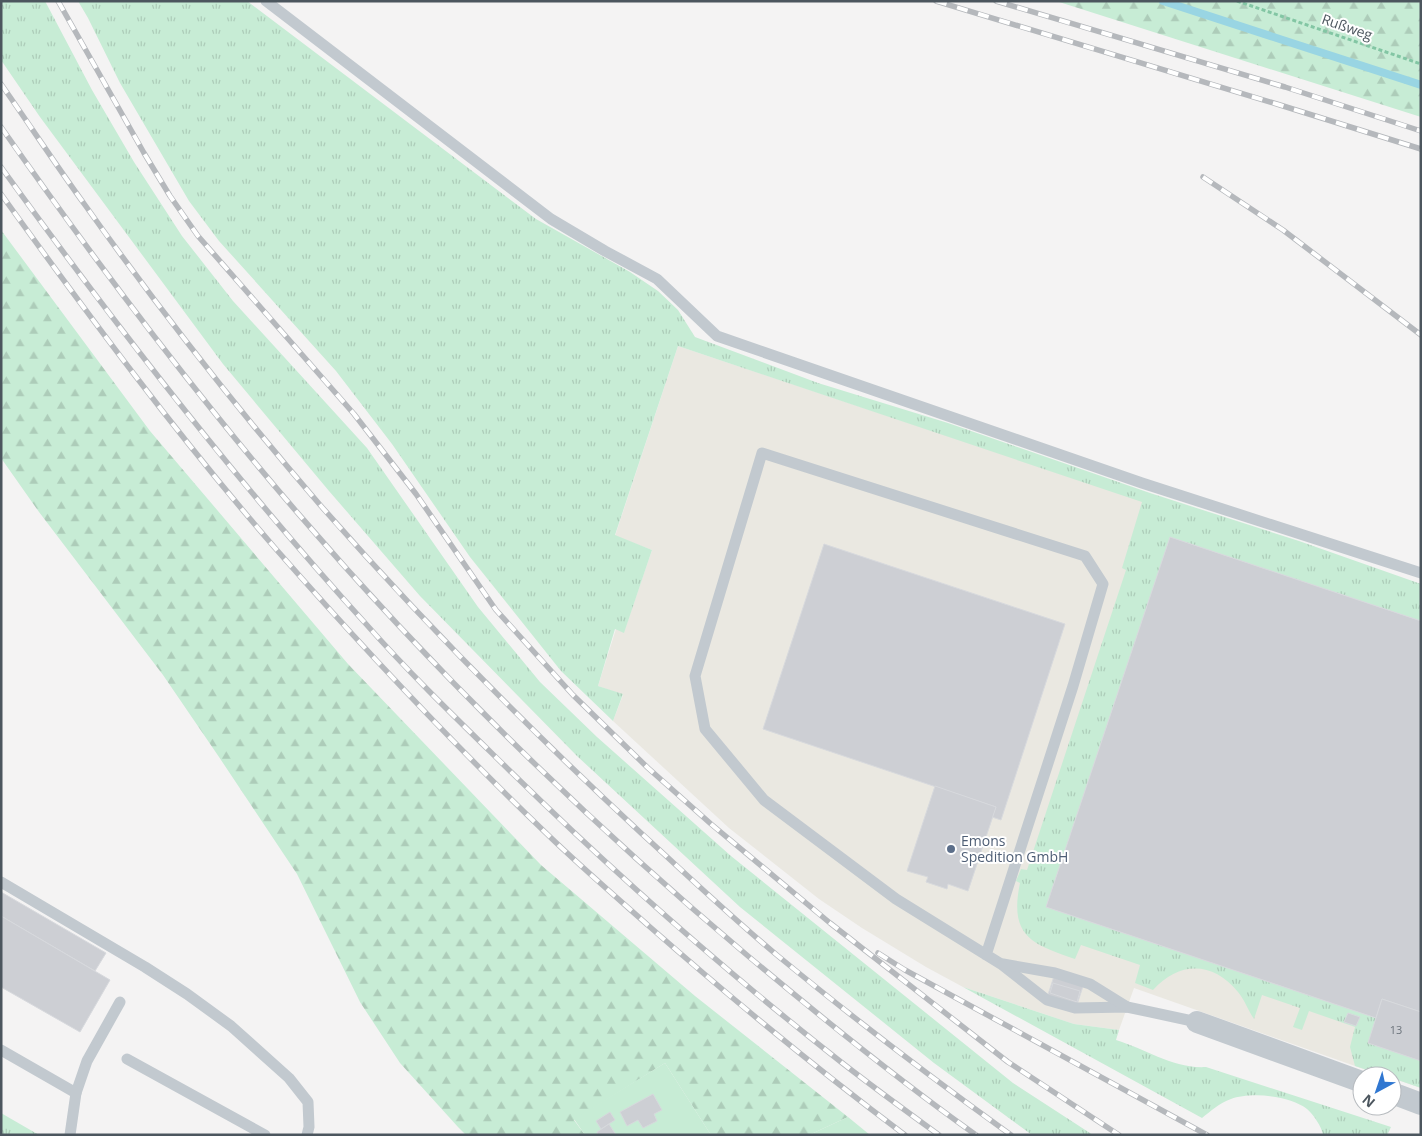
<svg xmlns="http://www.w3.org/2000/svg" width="1422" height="1136" font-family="'Open Sans',sans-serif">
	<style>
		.commercial { fill: #eae8e1 }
		.grass { fill: url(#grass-tufts) }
		.forest { fill: url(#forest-firs) }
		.garden { fill: #c7ecd5 }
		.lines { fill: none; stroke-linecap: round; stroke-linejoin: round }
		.stream { stroke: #99d5e3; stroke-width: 8 }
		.building { fill: #cdcfd4; stroke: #d7d9dd }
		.path { stroke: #83c6a4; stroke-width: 3; stroke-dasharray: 4 2.5; stroke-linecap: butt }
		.service { stroke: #c2c9cf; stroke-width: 11 }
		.minor { stroke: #c2c9cf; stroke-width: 22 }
		.rail-casing { stroke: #b5b8bc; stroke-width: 5.5 }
		.rail { stroke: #fff; stroke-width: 4; stroke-dasharray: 11; stroke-linecap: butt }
		.service-dot { fill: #5c6f8a; stroke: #fff; stroke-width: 2 }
		.labels { text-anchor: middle; stroke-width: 4; stroke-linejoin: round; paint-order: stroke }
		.number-label { font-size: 11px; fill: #6c747c }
		.street-label { font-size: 14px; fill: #4c565e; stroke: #fff }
		.service-label { font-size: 14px; fill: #4e5e75; stroke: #fff; text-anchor: start }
	</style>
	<defs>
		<pattern id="grass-tufts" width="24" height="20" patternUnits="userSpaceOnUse" patternTransform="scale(1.25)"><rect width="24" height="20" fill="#c7ecd5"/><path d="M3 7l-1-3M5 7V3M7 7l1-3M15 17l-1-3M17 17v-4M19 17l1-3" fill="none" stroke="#adccb9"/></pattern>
		<pattern id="forest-firs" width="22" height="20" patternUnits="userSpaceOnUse" patternTransform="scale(1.25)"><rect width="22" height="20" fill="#c7ecd5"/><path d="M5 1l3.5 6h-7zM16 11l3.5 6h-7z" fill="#adccb9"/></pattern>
	</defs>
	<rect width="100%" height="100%" fill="#f4f3f3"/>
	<path class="commercial" d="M678,346L1142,501L1358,567L1421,1088L1392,1078V1076H1385L1355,1066L1134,988L1119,1030L1074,1024L963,987L926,967L862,928L819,899L729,828L613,721L623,695L598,686L616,629L624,632L652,550L615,536Z"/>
	<g class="grass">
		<path d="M1,1H45L92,90L134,162L182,236L233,301L367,448L478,607L540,682L597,737L731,856L1013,1083L1093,1135H1032L934,1063L740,907L577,756L420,596L329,491L223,364L40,117L1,60Z"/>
		<path d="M78,1H247L536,219L630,272L658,291L678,310L695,337L818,383L948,423L1150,493L1299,541L1421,584V621L1170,537L1046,907L1376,1018L1368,1043L1421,1061V1088L1392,1078V1076H1385L1355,1066L1350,1047L1355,1027L1309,1011L1302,1030L1293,1027L1300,1008L1262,995L1254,1019C1248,1010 1244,999 1238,992C1213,961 1179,961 1153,990L1135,983L1140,965L1081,945L1075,959C1031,944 1009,936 1020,883L1016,881L1021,869L1027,870L1126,570L1122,568L1142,502L678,346L615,535L652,550L624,633L615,629L598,686L623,694L613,721L561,671L470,557L392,444L336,371L219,241L189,201L120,83L88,18Z"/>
		<path d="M963,987L1074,1024L1119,1030L1116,1040C1146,1049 1173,1069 1206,1067L1391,1127L1387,1135H1323C1322,1127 1313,1114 1307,1109C1290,1095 1250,1092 1231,1099C1219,1103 1211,1111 1202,1118Z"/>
		<path d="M1,1113L39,1135H1Z"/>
	</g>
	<g class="forest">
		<path d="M1056,1H1414L1421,3V117Z"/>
		<path d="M1,230L150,431L348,664L541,865L695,996L848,1117L809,1135H711L665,1063L574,1120L585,1135H466L458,1127L400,1063L360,1002L297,874L219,757L163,675L39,512L1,458Z"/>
	</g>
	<g class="garden">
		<path d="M665,1063L711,1135H585L574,1119Z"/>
		<path d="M848,1117L870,1135H809Z"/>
	</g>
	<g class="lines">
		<path class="stream" d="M1163,1L1421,85"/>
	</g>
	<g class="building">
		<path d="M1170,537L1421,621V1012L1382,999L1376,1018L1046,907Z"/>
		<path d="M824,544L1065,624L1001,820L992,817L996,807L763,729Z"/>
		<path d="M935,786L996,807L968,891L948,884L947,889L926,882L928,877L907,871Z"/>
		<path d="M1,892L106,953L95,971L1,916Z"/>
		<path d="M1,916L110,980L80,1032L1,987Z"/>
		<path d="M1055,973L1084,983L1075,1011L1046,1001Z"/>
		<path d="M1053,983L1080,991L1077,1002L1050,993Z"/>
		<path d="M1382,999L1421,1012V1061L1368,1043Z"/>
		<path d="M1348,1013L1360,1017L1356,1026L1344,1022Z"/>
		<path d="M653,1094L662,1110L654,1114L657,1121L643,1128L638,1120L627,1126L620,1112Z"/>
		<path d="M610,1112L615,1120L601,1129L596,1121Z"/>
		<path d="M609,1124L616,1135H598L597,1132Z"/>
	</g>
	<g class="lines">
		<path class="path" d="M1237,1L1421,64"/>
		<g class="service">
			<path d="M266,1L551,219L605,251L657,279L717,336L1142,483L1421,573"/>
			<path d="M1,882L145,967L187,994L231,1026L289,1078L308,1102L309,1127L307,1135"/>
			<path d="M986,955L1073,686L1103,584L1085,556L762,453L695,676L705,729L764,800L896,899L1001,964L1047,1000L1075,1008L1127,1007L1197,1022"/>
			<path d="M1003,964L1055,973L1090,984L1127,1007"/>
			<path d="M1,1050L76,1093L70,1135"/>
			<path d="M127,1059L265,1135"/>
			<path d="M76,1093L87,1061L120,1002"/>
		</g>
		<g class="minor">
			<path d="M1197,1022L1362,1082"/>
			<path d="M1392,1093L1421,1104"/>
		</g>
		<defs>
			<g id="rail">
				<path d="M58,1L144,153L170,196L198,236L354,414L416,494L496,610L573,695L648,768L711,824L830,923L1008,1062L1119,1135"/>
				<path d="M936,1L1280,105L1421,149"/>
				<path d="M996,1L1285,87L1421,131"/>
				<path d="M1,84C29,124 56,165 85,205C159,309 238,410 321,506C422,621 529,729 641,833C686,874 730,916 778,956C853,1018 932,1078 1011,1135"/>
				<path d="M1,127C69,224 139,319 213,411C372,610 553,792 748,956C822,1018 897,1079 976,1135"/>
				<path d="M1,167C115,325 235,480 366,624C411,675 460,722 509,770C614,873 725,971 841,1062C873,1087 906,1111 939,1135"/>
				<path d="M1203,177L1283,230L1421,335"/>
				<path d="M1,194C88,315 177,435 275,548C362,647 452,743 547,834C580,866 615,896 650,927C732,999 817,1069 905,1135"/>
				<path d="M878,953L905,970L1207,1135"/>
			</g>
		</defs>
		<use href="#rail" class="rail-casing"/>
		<use href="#rail" class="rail"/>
	</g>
	<circle class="service-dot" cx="951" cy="849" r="5"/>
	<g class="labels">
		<g class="number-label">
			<text x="1396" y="1034">13</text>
		</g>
		<g class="street-label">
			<text transform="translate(1347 27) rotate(19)" y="5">Rußweg</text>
		</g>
		<g class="service-label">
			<text x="961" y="846">Emons<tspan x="961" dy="16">Spedition GmbH</tspan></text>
		</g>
	</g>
	<rect width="1422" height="1136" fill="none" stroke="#4c565e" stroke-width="5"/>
	<g transform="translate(1377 1091) rotate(220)"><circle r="24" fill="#ffffff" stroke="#b7bbbf"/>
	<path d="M0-4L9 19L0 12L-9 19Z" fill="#3077d1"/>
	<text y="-8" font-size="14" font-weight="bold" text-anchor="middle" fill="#4c565e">N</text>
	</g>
</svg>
